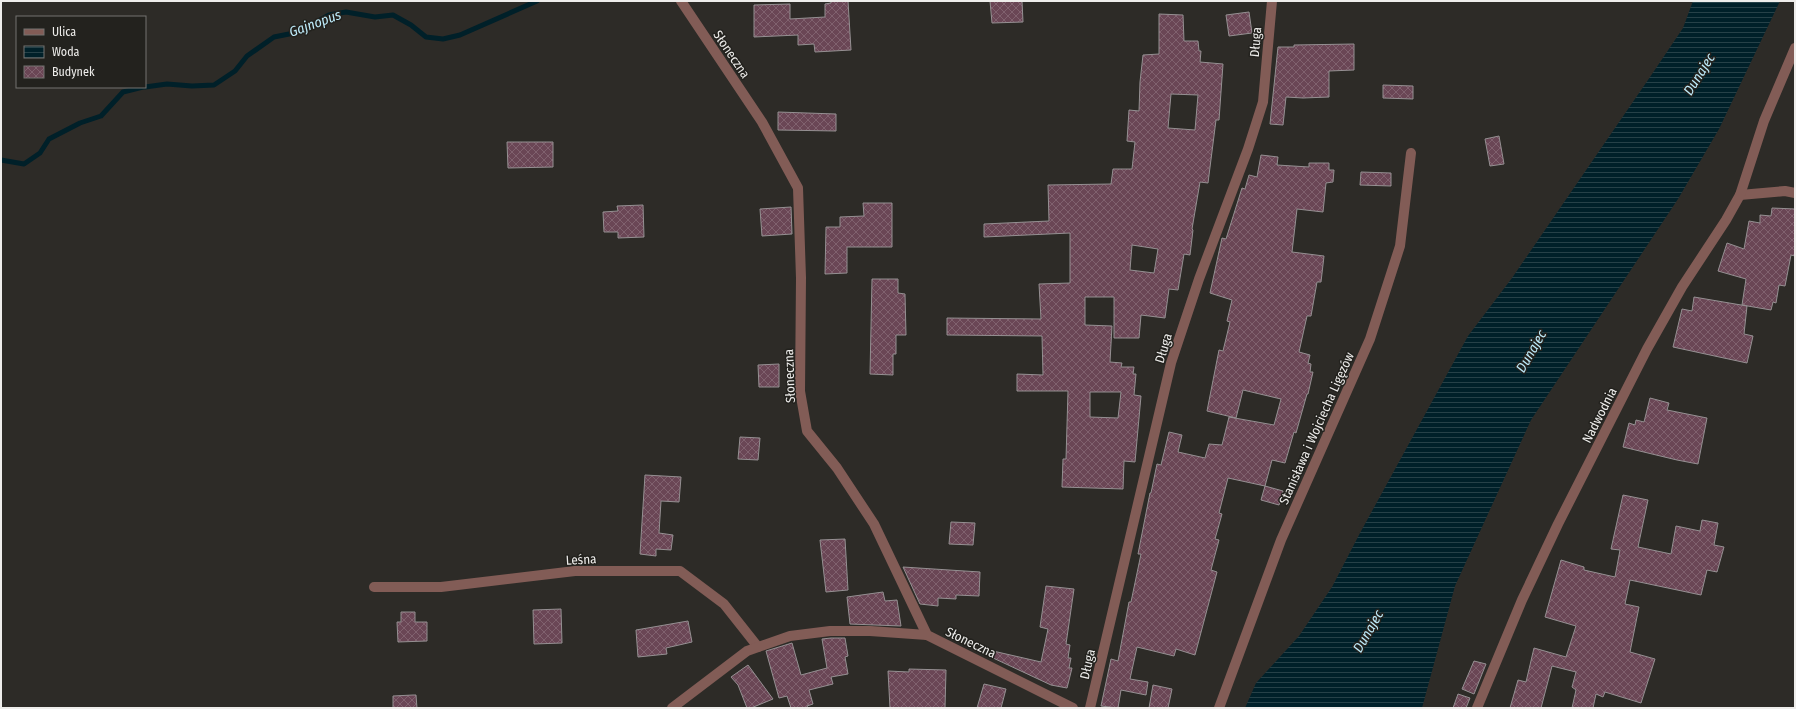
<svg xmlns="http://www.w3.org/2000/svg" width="1796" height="709" font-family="'Fira Sans Condensed',sans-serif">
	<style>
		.water { fill: url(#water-rules) }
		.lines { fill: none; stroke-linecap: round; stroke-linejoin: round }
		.stream { stroke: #002029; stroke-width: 5 }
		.building { fill: url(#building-cross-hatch); stroke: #959092; fill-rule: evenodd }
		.street { stroke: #825c56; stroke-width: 10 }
		.labels { text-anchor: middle; stroke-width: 3; stroke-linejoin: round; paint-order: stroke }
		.street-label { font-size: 13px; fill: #eeedeb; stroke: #23221e }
		.water-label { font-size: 14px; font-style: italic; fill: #beebfa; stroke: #23221e }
	</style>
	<defs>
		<pattern id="water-rules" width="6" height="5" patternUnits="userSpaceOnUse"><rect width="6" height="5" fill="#002029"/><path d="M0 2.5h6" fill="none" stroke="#264148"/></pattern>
		<pattern id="building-cross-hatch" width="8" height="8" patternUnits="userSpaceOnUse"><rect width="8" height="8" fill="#6a4655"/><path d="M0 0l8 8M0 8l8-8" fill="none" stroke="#80616e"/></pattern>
	</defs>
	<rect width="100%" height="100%" fill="#2d2b27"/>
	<path class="water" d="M1693,1H1780L1719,129L1678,199L1531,420L1455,586L1422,708H1245L1256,683L1299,636L1332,587L1360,533L1468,336L1512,278L1650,77L1683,28Z"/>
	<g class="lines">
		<g class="stream">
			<path d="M145,87L167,84L192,86L214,85L235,71L247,56L274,37L299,32L329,15L346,12L375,17L393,15L411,25L426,37L443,39L460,35L537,1"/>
			<path d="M1,160L24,164L40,153L49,139L80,123L101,116L123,92L143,87"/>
		</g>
	</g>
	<g class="building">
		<path d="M831,1H848L851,50L815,52L814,44L798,45V35L754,37V5L790,4V19L825,17V4L831,3Z"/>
		<path d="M990,1H1022L1023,22L992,23Z"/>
		<path d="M1249,12L1252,33L1229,36L1226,15Z"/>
		<path d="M1159,14L1183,15L1184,41H1198L1199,51H1201L1200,62L1223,64L1219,120H1216L1208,183L1200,182L1192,229L1193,230L1190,255L1184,254L1178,290L1169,289L1165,318L1141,315L1139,338H1114V297H1085V325L1112,326L1110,362L1122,363L1121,367H1134L1133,374H1136L1134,395L1141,396L1135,462L1124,461L1123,489L1062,487L1063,459H1066L1068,391H1017V374L1043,375L1042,336L947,335V318L1041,319L1039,284L1070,283V233L984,237V224L1049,221L1048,185L1111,184L1113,169H1132L1135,142L1127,141L1129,110L1139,111L1140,82L1143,55L1159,54ZM1171,94L1198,95L1195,130L1168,128ZM1132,245L1158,249L1154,273L1130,270ZM1090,392H1121L1118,418L1090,417Z"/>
		<path d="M1354,44V70L1329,71V97L1303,98L1286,97L1283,125L1270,124L1278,47H1294V45Z"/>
		<path d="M1383,85L1413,86V99L1383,98Z"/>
		<path d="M778,112L836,114V131L778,130Z"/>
		<path d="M1499,136L1504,164L1490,166L1485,139Z"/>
		<path d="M507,142H553V167L508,168Z"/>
		<path d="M1261,155L1278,157L1277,165L1309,167V163H1329V170H1334L1333,182L1326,183L1323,212L1297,209L1292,252L1324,256L1321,282H1317L1311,316H1307L1299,352L1310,355L1308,363L1311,364L1310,372H1313L1308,394H1307L1296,433L1294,432L1285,463L1272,460L1265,486L1228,478L1219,513L1222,514L1215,539L1219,540L1211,570L1217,572L1195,655L1176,649L1174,656L1137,647L1130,679L1148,682L1146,695L1121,690L1118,708L1101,706L1111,659L1118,661L1129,602H1131L1141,554H1138L1150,493H1151L1157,464L1161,465L1169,432L1182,435L1178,452L1205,458L1209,444L1222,445L1229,417L1274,425L1281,399L1243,390L1236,418L1207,411L1219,350L1223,351L1230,322L1227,321L1232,300L1210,293L1222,238L1226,239L1242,188L1245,189L1249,175L1257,177Z"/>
		<path d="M1361,172L1391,173V186L1360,185Z"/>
		<path d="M863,203H892V247H847V273L825,274L826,227H840V217L864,216Z"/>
		<path d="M643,205L644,237L618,238V232H604L603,212L618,211L617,206Z"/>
		<path d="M791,207L792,234L762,236L760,209Z"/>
		<path d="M1772,208L1795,209V256L1791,255L1785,286L1779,285L1776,303L1773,302L1771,310L1742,305L1746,279L1718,271L1727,243L1744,249L1749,221L1760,223V215L1771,216Z"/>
		<path d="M872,279H898V293L905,294L906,335H896V354H893V375L870,374Z"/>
		<path d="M1694,297L1747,306L1744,334L1753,336L1747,363L1673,347L1682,309L1692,311Z"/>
		<path d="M779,364V387H759L758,365Z"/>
		<path d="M1650,398L1669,403L1667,410L1707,418L1698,464L1677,460L1623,447L1629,423L1635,425L1636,420L1644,422Z"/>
		<path d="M740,437L760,438L758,460L738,459Z"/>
		<path d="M645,475L681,477L679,502L661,501L659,533L673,535L671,550L656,549V556L640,554Z"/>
		<path d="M1265,486L1283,491L1279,505L1261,500Z"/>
		<path d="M1623,495L1648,500L1638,547L1671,554L1676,526L1700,531L1702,520L1718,523L1714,545L1724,547L1717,572L1707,570L1701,595L1630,580L1625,604L1639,607L1630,652L1655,659L1641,703L1605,692L1603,697L1596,694L1593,708H1572L1576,690L1572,687L1576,672L1552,666L1541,708H1510L1518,680L1526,682L1534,648L1566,657L1576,626L1545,617L1561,560L1584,567V570L1615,577L1620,550L1611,549Z"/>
		<path d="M951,522L975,523L973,545L949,544Z"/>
		<path d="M845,539L848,590L826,592L820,540Z"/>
		<path d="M903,567L980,572L979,596L956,595V599L938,598V606L920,604Z"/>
		<path d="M1046,586L1074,589L1066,644L1070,645L1068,658H1071L1069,668H1072L1067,688L1051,685L991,657L993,651L1041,662L1048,629L1040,627Z"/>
		<path d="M883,592L885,601L897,600L901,626L850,624L847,597Z"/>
		<path d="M561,609L562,643L534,644L533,610Z"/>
		<path d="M401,612H415V622H427V641L398,642L397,622H401Z"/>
		<path d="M688,621L692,642L666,648L667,654L638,657L636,630Z"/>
		<path d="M831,638H845L848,656L845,657L848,674L831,677L833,684L809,690L813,704L807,706L808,708H791L787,696L779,698L766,651L792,643L801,675L827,668L822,639Z"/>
		<path d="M1474,661L1486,664L1474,694L1462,689Z"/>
		<path d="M748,665L773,699L751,708H747L738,685L731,677Z"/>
		<path d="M909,669L946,670L945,708H890L888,671L909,672Z"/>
		<path d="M984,684L1006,689L1001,708H977Z"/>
		<path d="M1153,685L1172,689L1168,708H1149Z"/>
		<path d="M1458,694L1470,698L1466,708H1453Z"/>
		<path d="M413,695H416L417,708H393V696Z"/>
	</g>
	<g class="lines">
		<g class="street">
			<path d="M681,1L762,122L798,188L801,278L800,391L807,431L837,468L874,524L927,635L1073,708"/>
			<path d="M1740,195L1785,191L1795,193"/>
			<path d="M374,587H441L575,571H680L724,604L758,647"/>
			<path d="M672,708L747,651L790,636L830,631H870L927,635"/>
			<path d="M1090,708L1171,363L1199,279L1248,149L1263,102L1272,1"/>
			<path d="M1219,708L1281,540L1370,339L1400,246L1411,153"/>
			<path d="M1477,708L1522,600L1558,524L1647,349L1682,287L1726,220L1740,195L1764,121L1795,48"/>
		</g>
	</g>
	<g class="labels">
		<g class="street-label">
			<text transform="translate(1255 42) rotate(-85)" y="5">Długa</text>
			<text transform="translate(732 54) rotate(56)" y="5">Słoneczna</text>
			<text transform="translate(1163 348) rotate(-73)" y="5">Długa</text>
			<text transform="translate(789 376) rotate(-92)" y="5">Słoneczna</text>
			<text transform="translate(1599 415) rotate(-63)" y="5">Nadwodnia</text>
			<text transform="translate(1316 428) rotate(-66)" y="5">Stanisława i Wojciecha Ligęzów</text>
			<text transform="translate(581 559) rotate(-3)" y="5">Leśna</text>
			<text transform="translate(971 642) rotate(26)" y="5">Słoneczna</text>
			<text transform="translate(1087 664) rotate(-77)" y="5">Długa</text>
		</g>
		<g class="water-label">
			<text transform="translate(315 23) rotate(-20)" y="5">Gajnopus</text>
			<text transform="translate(1699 74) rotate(-58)" y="5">Dunajec</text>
			<text transform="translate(1531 351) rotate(-60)" y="5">Dunajec</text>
			<text transform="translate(1368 631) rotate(-60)" y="5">Dunajec</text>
		</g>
	</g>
	<rect width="1796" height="709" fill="none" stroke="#eeedeb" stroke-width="4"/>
	<rect x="16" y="16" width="130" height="72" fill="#23221e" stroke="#747370"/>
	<rect x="24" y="29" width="20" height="6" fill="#825c56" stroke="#747370"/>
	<text x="52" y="36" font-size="12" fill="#eeedeb">Ulica</text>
	<rect x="24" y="46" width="20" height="12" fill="url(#water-rules)" stroke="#747370"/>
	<text x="52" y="56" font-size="12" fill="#eeedeb">Woda</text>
	<rect x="24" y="66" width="20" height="12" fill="url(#building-cross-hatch)" stroke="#747370"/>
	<text x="52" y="76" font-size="12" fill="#eeedeb">Budynek</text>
</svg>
